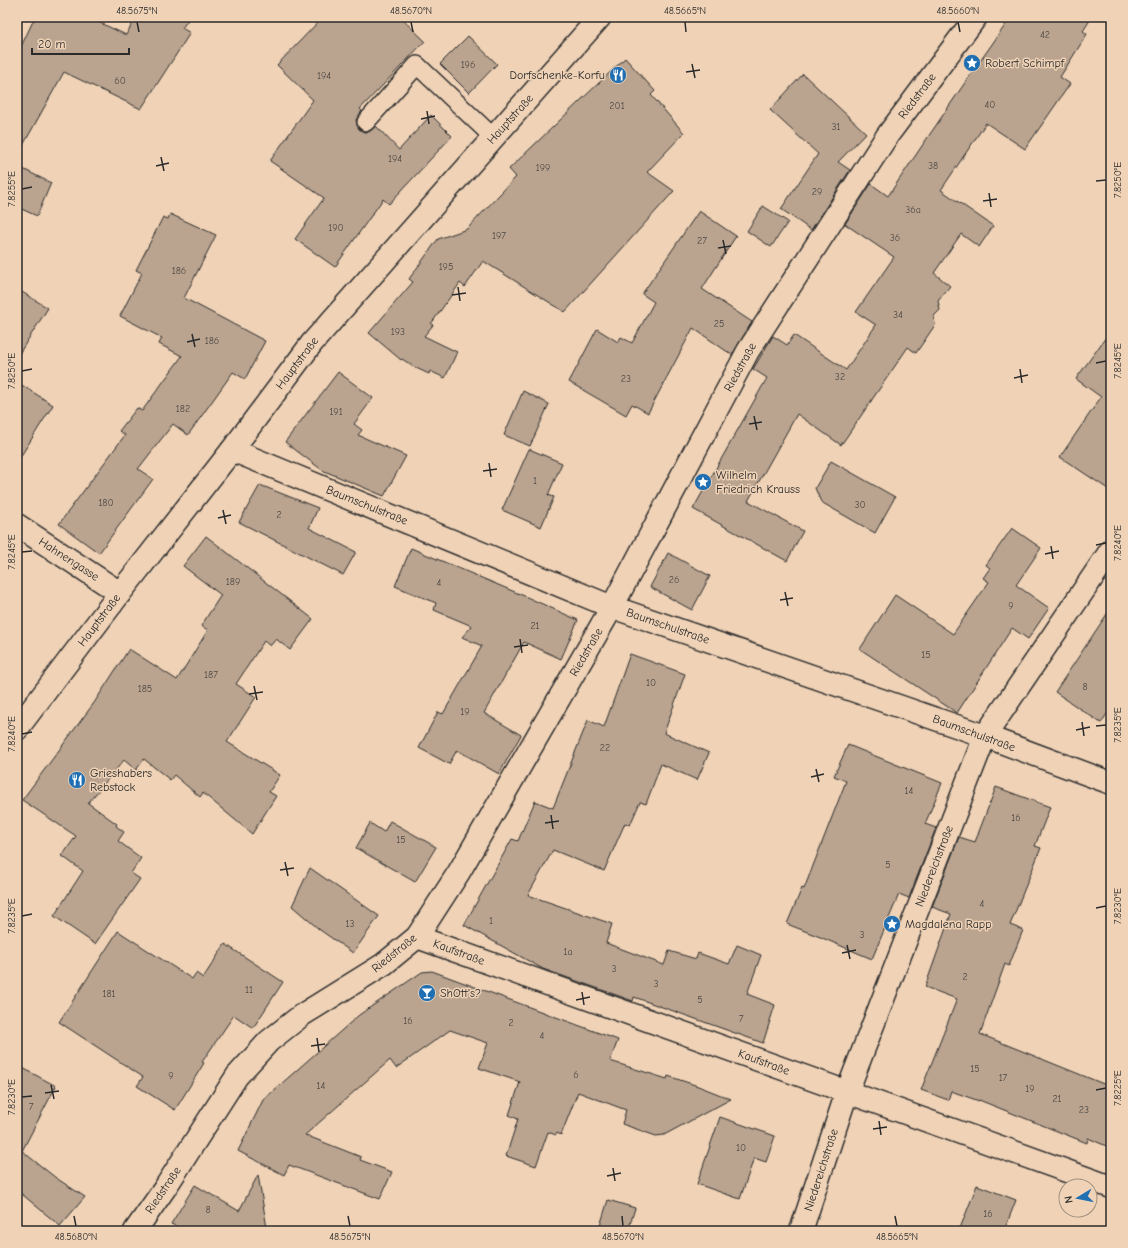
<svg xmlns="http://www.w3.org/2000/svg" width="1128" height="1248" font-family="'Comic Neue',sans-serif">
	<style>
		.building { fill: #baa490; stroke: #2b2b2b }
		.lines { fill: none; stroke-linecap: round; stroke-linejoin: round }
		.lane-casing { stroke: #2b2b2b; stroke-width: 20 }
		.street-casing { stroke: #2b2b2b; stroke-width: 25 }
		.secondary-casing { stroke: #2b2b2b; stroke-width: 25 }
		.lane { stroke: #f0d3b7; stroke-width: 17 }
		.street { stroke: #f0d3b7; stroke-width: 22 }
		.secondary { stroke: #f0d3b7; stroke-width: 22 }
		.ticks { fill: none; stroke: #2b2b2b; stroke-width: 1.5 }
		.labels { text-anchor: middle; stroke-width: 3; stroke-linejoin: round; paint-order: stroke }
		.number-label { font-size: 10px; fill: #4f4944 }
		.poi-label { font-size: 12px; fill: #2b2b2b; stroke: #f0d3b7; text-anchor: start }
		.street-label { font-size: 12px; fill: #2b2b2b; stroke: #f0d3b7 }
		.neatline { fill: none; stroke: #2b2b2b; stroke-width: 1.5 }
		.ticks-label { font-size: 10px; text-anchor: middle; fill: #2b2b2b }
	</style>
	<rect width="100%" height="100%" fill="#f0d3b7"/>
	<filter id="ink" filterUnits="userSpaceOnUse"><feTurbulence type="fractalNoise" baseFrequency=".025" numOctaves="2"/><feDisplacementMap in="SourceGraphic" scale="8" xChannelSelector="R" yChannelSelector="G"/><feConvolveMatrix kernelMatrix="1 2 1 2 8 2 1 2 1" color-interpolation-filters="sRGB"/></filter>
	<g filter="url(#ink)">
		<g class="building">
			<path d="M35,17H88L126,35L136,17H190L182,28L190,33L141,109L64,72L17,156V55Z"/>
			<path d="M323,17H400L425,41L360,109L362,111L356,120L357,125L359,129L364,132H369L376,126L399,150L431,115L452,136L389,204L383,199L335,267L295,239L324,198L270,161L313,100L277,65Z"/>
			<path d="M1011,17H1092L1083,31L1087,34L1060,77L1070,84L1025,149L986,123L941,190L993,226L979,247L961,234L934,273L950,286L938,301L940,310L934,316L935,325L916,353L908,347L841,445L797,414L748,501L803,531L787,561L693,509L767,378L753,369L773,336L787,345L794,335L846,370L876,325L856,312L894,257L845,224L871,184L888,196L962,87Z"/>
			<path d="M468,36L497,64L469,93L440,64Z"/>
			<path d="M625,58L655,91L651,95L684,133L647,172L674,191L565,312L483,261L465,287L460,283L431,324L433,325L424,336L457,352L445,378L430,371L429,374L416,368L402,359L401,360L369,333L413,282L409,279L438,239L467,229L516,177L509,169Z"/>
			<path d="M803,74L866,133L838,162L850,170L811,230L781,209L818,154L770,110Z"/>
			<path d="M17,166L51,183L37,216L17,207Z"/>
			<path d="M763,206L788,222L771,247L747,231Z"/>
			<path d="M699,211L736,236L702,289L752,322L732,355L693,328L648,413L632,404L626,415L569,382L597,329L618,342L621,337L632,343L654,302L642,294Z"/>
			<path d="M170,214L216,235L184,298L265,341L245,379L233,372L188,435L173,424L138,469L153,479L99,553L59,524L125,435L119,431L137,408L142,411L182,356L159,344L162,338L120,316L142,273L136,270L163,217L168,219Z"/>
			<path d="M17,289L48,308L17,357Z"/>
			<path d="M1111,330V491L1060,457L1101,397L1076,379Z"/>
			<path d="M338,372L373,398L354,424L362,430L358,435L406,456L384,496L322,470L285,442Z"/>
			<path d="M17,382L53,405L17,462Z"/>
			<path d="M523,391L549,404L530,446L504,435Z"/>
			<path d="M529,449L562,463L548,495L554,497L541,527L502,510Z"/>
			<path d="M831,461L895,497L875,533L821,502L815,488Z"/>
			<path d="M260,485L318,508L309,528L356,552L343,575L239,522Z"/>
			<path d="M1012,528L1041,548L1016,585L1049,608L1028,639L1012,628L957,713L860,649L895,595L953,634L989,582L983,578L990,568L986,565Z"/>
			<path d="M206,536L313,619L290,650L276,639L270,646L264,641L236,684L256,697L227,742L280,775L269,792L276,796L252,834L203,793L200,797L174,775L170,780L144,759L136,770L124,760L88,803L117,824L116,826L124,832L118,841L141,858L131,873L140,879L95,944L54,916L83,871L62,856L76,836L22,800L94,703L129,649L177,680L208,630L201,626L221,595L183,566Z"/>
			<path d="M411,548L529,598L578,620L561,659L524,642L484,713L521,735L499,774L457,750L449,764L419,748L438,712L443,714L482,646L462,637L472,626L434,610L436,603L395,586Z"/>
			<path d="M668,553L710,576L692,610L650,587Z"/>
			<path d="M1111,608V708L1101,723L1055,692Z"/>
			<path d="M630,654L685,674L664,733L709,753L697,780L661,764L646,804L640,802L630,825L625,823L604,871L553,850L528,895L612,924L606,943L664,965L669,951L696,959L698,953L729,964L737,945L761,955L747,994L775,1005L763,1043L634,997L633,1001L543,969L464,925L512,839L518,841L535,801L553,808L588,720L604,727Z"/>
			<path d="M848,745L942,783L925,824L936,828L909,898L899,894L872,959L820,937L787,924L802,888L804,889L846,781L834,776Z"/>
			<path d="M996,787L1050,807L1035,846L1041,848L1010,925L1023,930L1009,966L1005,964L980,1034L1111,1087V1148L1088,1138L1087,1143L979,1100V1101L951,1091L948,1100L921,1090L957,999L925,987L951,914L932,907L959,837L975,842Z"/>
			<path d="M390,821L436,847L415,882L356,848L370,823L384,832Z"/>
			<path d="M310,868L379,916L353,953L320,930L292,906Z"/>
			<path d="M118,931L192,979L196,973L203,978L225,944L283,982L253,1028L234,1015L202,1062L204,1063L175,1110L137,1086L143,1077L59,1022Z"/>
			<path d="M432,971L618,1040L610,1061L667,1079L668,1076L698,1086L731,1099L664,1135L656,1136L622,1124L626,1110L578,1092L561,1135L557,1133L556,1135L548,1132L536,1166L506,1156L518,1119L509,1115L520,1082L479,1068L488,1043L450,1030L396,1068L390,1060L305,1135L361,1157L360,1160L392,1172L380,1199L289,1165L284,1175L238,1151L263,1100L359,1015L422,972Z"/>
			<path d="M17,1065L56,1086L22,1151L56,1178L85,1197L60,1226L17,1190Z"/>
			<path d="M720,1117L775,1136L766,1162L754,1158L740,1199L697,1184Z"/>
			<path d="M258,1175L267,1228L272,1231H187L171,1224L195,1185L239,1211Z"/>
			<path d="M977,1185L1016,1200L1004,1231H959Z"/>
			<path d="M608,1200L635,1208L628,1231H615L600,1226Z"/>
		</g>
		<g class="lines">
			<defs>
				<path id="lane" d="M366,122L417,65L493,137"/>
				<g id="street">
					<path d="M232,450L612,607L985,736L1111,783"/>
					<path d="M17,525L120,593"/>
					<path d="M417,937L1111,1187"/>
					<path d="M135,1231L165,1188L237,1076L269,1041L302,1015L384,964L417,937L459,872L612,607L748,351L887,136L976,17"/>
					<path d="M801,1231L847,1092L985,736L1111,550"/>
				</g>
				<path id="secondary" d="M17,729L120,593L232,450L312,343L600,17"/>
			</defs>
			<use href="#lane" class="lane-casing"/>
			<use href="#street" class="street-casing"/>
			<use href="#secondary" class="secondary-casing"/>
			<use href="#lane" class="lane"/>
			<use href="#street" class="street"/>
			<use href="#secondary" class="secondary"/>
		</g>
	</g>
	<path class="ticks" d="M137,22L139,32M411,22L413,32M685,22L686,32M958,22L960,32M692,64L695,78M686,72L700,70M427,111L429,124M421,119L435,116M161,157L164,171M156,166L169,163M1096,181L1106,180M22,189L32,187M989,193L991,207M983,201L997,199M723,240L726,254M718,248L731,246M458,287L460,301M452,295L466,293M192,334L195,347M187,342L200,339M1096,363L1106,361M1020,369L1022,383M22,371L32,369M1014,378L1028,375M754,416L757,430M749,424L762,422M489,463L491,477M483,471L497,469M223,510L226,524M218,518L231,515M1096,545L1106,543M1051,546L1053,559M22,552L32,551M1045,554L1059,551M785,592L788,606M780,600L793,598M520,639L522,653M514,647L528,645M254,686L257,700M249,694L263,692M1082,722L1084,736M1096,726L1106,725M1076,730L1090,727M22,734L32,732M816,769L819,782M811,777L824,774M551,815L553,829M545,823L559,821M285,862L288,876M280,870L294,868M1096,908L1106,906M22,916L32,914M847,945L850,959M842,953L856,950M582,992L584,1005M576,1000L590,997M317,1038L319,1052M311,1046L325,1044M51,1085L54,1099M1096,1090L1106,1088M45,1093L59,1091M22,1097L32,1096M879,1121L881,1135M873,1129L887,1127M613,1168L615,1181M607,1176L621,1173M74,1216L76,1226M348,1216L350,1226M622,1216L623,1226M895,1216L897,1226"/>
	<defs>
		<symbol id="sight-disc" viewBox="-11 -11 22 22"><circle r="9.5" fill="#1f6fb2" stroke="#f0d3b7"/><path d="M0-6L1.8-2.2L6-1.7L2.9 1.2L3.7 5.4L0 3.3L-3.7 5.4L-2.9 1.2L-6-1.7L-1.8-2.2Z" fill="#fff"/></symbol>
		<symbol id="restaurant-disc" viewBox="-11 -11 22 22"><circle r="9.5" fill="#1f6fb2" stroke="#f0d3b7"/><path d="M-5-6h1v4h1v-4h1v4h1v-4h1v5L-1.5 .5V6h-2V.5L-5-1ZM5-6V6H3V1.5H1.5Q1.5-4 5-6Z" fill="#fff"/></symbol>
		<symbol id="bar-disc" viewBox="-11 -11 22 22"><circle r="9.5" fill="#1f6fb2" stroke="#f0d3b7"/><path d="M-6-5H6L.8 .8V4.5H3.5V6h-7V4.5H-.8V.8Z" fill="#fff"/></symbol>
	</defs>
	<g fill-rule="evenodd">
		<use href="#sight-disc" x="962" y="53" width="20" height="20"/>
		<use href="#restaurant-disc" x="608" y="65" width="20" height="20"/>
		<use href="#sight-disc" x="693" y="472" width="20" height="20"/>
		<use href="#restaurant-disc" x="67" y="770" width="20" height="20"/>
		<use href="#sight-disc" x="882" y="914" width="20" height="20"/>
		<use href="#bar-disc" x="417" y="983" width="20" height="20"/>
	</g>
	<g class="labels">
		<g class="number-label">
			<text x="1045" y="38">42</text>
			<text x="468" y="68">196</text>
			<text x="324" y="79">194</text>
			<text x="120" y="84">60</text>
			<text x="990" y="108">40</text>
			<text x="617" y="109">201</text>
			<text x="836" y="130">31</text>
			<text x="395" y="162">194</text>
			<text x="933" y="169">38</text>
			<text x="543" y="171">199</text>
			<text x="817" y="195">29</text>
			<text x="913" y="213">36a</text>
			<text x="336" y="231">190</text>
			<text x="499" y="239">197</text>
			<text x="895" y="241">36</text>
			<text x="702" y="244">27</text>
			<text x="446" y="270">195</text>
			<text x="179" y="274">186</text>
			<text x="898" y="318">34</text>
			<text x="719" y="327">25</text>
			<text x="398" y="335">193</text>
			<text x="212" y="344">186</text>
			<text x="840" y="380">32</text>
			<text x="626" y="382">23</text>
			<text x="183" y="412">182</text>
			<text x="336" y="415">191</text>
			<text x="535" y="484">1</text>
			<text x="106" y="506">180</text>
			<text x="860" y="508">30</text>
			<text x="279" y="518">2</text>
			<text x="674" y="583">26</text>
			<text x="233" y="585">189</text>
			<text x="439" y="586">4</text>
			<text x="1011" y="609">9</text>
			<text x="535" y="629">21</text>
			<text x="926" y="658">15</text>
			<text x="211" y="678">187</text>
			<text x="651" y="686">10</text>
			<text x="1085" y="690">8</text>
			<text x="145" y="692">185</text>
			<text x="465" y="715">19</text>
			<text x="605" y="751">22</text>
			<text x="909" y="794">14</text>
			<text x="1016" y="821">16</text>
			<text x="401" y="843">15</text>
			<text x="888" y="868">5</text>
			<text x="982" y="907">4</text>
			<text x="491" y="924">1</text>
			<text x="350" y="927">13</text>
			<text x="862" y="938">3</text>
			<text x="568" y="955">1a</text>
			<text x="614" y="972">3</text>
			<text x="965" y="980">2</text>
			<text x="656" y="987">3</text>
			<text x="249" y="993">11</text>
			<text x="109" y="997">181</text>
			<text x="700" y="1003">5</text>
			<text x="741" y="1022">7</text>
			<text x="408" y="1024">16</text>
			<text x="511" y="1026">2</text>
			<text x="542" y="1039">4</text>
			<text x="975" y="1072">15</text>
			<text x="576" y="1078">6</text>
			<text x="171" y="1079">9</text>
			<text x="1003" y="1081">17</text>
			<text x="321" y="1089">14</text>
			<text x="1030" y="1092">19</text>
			<text x="1057" y="1102">21</text>
			<text x="31" y="1110">7</text>
			<text x="1084" y="1113">23</text>
			<text x="741" y="1151">10</text>
			<text x="208" y="1213">8</text>
			<text x="988" y="1217">16</text>
		</g>
		<g class="poi-label">
			<text x="985" y="67">Robert Schimpf</text>
			<text x="605" y="79" text-anchor="end">Dorfschenke-Korfu</text>
			<text x="716" y="479">Wilhelm<tspan x="716" dy="14">Friedrich Krauss</tspan></text>
			<text x="90" y="777">Grieshabers<tspan x="90" dy="14">Rebstock</tspan></text>
			<text x="905" y="928">Magdalena Rapp</text>
			<text x="440" y="997">ShOtt's?</text>
		</g>
		<g class="street-label">
			<text transform="translate(917 96) rotate(-53)" y="4">Riedstraße</text>
			<text transform="translate(510 119) rotate(-48)" y="4">Hauptstraße</text>
			<text transform="translate(297 363) rotate(-53)" y="4">Hauptstraße</text>
			<text transform="translate(740 367) rotate(-61)" y="4">Riedstraße</text>
			<text transform="translate(367 505) rotate(22)" y="4">Baumschulstraße</text>
			<text transform="translate(69 559) rotate(33)" y="4">Hahnengasse</text>
			<text transform="translate(99 620) rotate(-53)" y="4">Hauptstraße</text>
			<text transform="translate(668 626) rotate(19)" y="4">Baumschulstraße</text>
			<text transform="translate(586 652) rotate(-60)" y="4">Riedstraße</text>
			<text transform="translate(974 733) rotate(20)" y="4">Baumschulstraße</text>
			<text transform="translate(934 866) rotate(-69)" y="4">Niedereichstraße</text>
			<text transform="translate(459 952) rotate(20)" y="4">Kaufstraße</text>
			<text transform="translate(394 953) rotate(-39)" y="4">Riedstraße</text>
			<text transform="translate(764 1062) rotate(20)" y="4">Kaufstraße</text>
			<text transform="translate(821 1170) rotate(-72)" y="4">Niedereichstraße</text>
			<text transform="translate(163 1190) rotate(-56)" y="4">Riedstraße</text>
		</g>
	</g>
	<rect width="1128" height="1248" fill="none" stroke="#f0d3b7" stroke-width="44"/>
	<g transform="translate(1078 1198) rotate(260)"><circle r="19" fill="#f0d3b7" stroke="#a1907f"/>
	<path d="M0-3L7 15L0 10L-7 15Z" fill="#1f6fb2"/>
	<text y="-6" font-size="11" font-weight="bold" text-anchor="middle" fill="#2b2b2b">N</text>
	</g>
	<path d="M32 48v6h97v-6" fill="none" stroke="#2b2b2b" stroke-width="2"/>
	<text x="38" y="48" font-size="12" fill="#2b2b2b" stroke="#f0d3b7" stroke-width="3" paint-order="stroke">20 m</text>
	<rect x="22" y="22" width="1084" height="1204" class="neatline"/>
	<g class="ticks-label">
		<text x="137" y="14">48.5675°N</text>
		<text x="411" y="14">48.5670°N</text>
		<text x="685" y="14">48.5665°N</text>
		<text x="958" y="14">48.5660°N</text>
		<text transform="translate(1117 180) rotate(-90)" y="4">7.8250°E</text>
		<text transform="translate(11 189) rotate(-90)" y="4">7.8255°E</text>
		<text transform="translate(1117 361) rotate(-90)" y="4">7.8245°E</text>
		<text transform="translate(11 371) rotate(-90)" y="4">7.8250°E</text>
		<text transform="translate(1117 543) rotate(-90)" y="4">7.8240°E</text>
		<text transform="translate(11 552) rotate(-90)" y="4">7.8245°E</text>
		<text transform="translate(1117 725) rotate(-90)" y="4">7.8235°E</text>
		<text transform="translate(11 734) rotate(-90)" y="4">7.8240°E</text>
		<text transform="translate(1117 906) rotate(-90)" y="4">7.8230°E</text>
		<text transform="translate(11 916) rotate(-90)" y="4">7.8235°E</text>
		<text transform="translate(1117 1088) rotate(-90)" y="4">7.8225°E</text>
		<text transform="translate(11 1097) rotate(-90)" y="4">7.8230°E</text>
		<text x="76" y="1240">48.5680°N</text>
		<text x="350" y="1240">48.5675°N</text>
		<text x="623" y="1240">48.5670°N</text>
		<text x="897" y="1240">48.5665°N</text>
	</g>
</svg>
